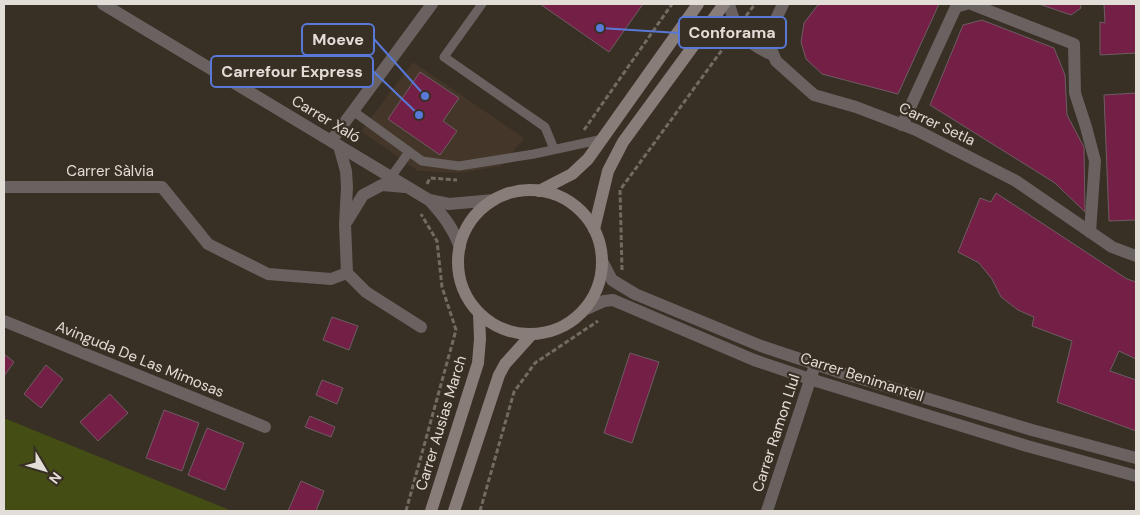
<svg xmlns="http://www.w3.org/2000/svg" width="1140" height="515" font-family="'DM Sans',sans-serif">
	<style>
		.built { fill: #443729 }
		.green { fill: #434d14 }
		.building { fill: #742046; stroke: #6d5d62 }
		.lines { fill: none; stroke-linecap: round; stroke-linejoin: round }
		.path { stroke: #726b62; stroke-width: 3; stroke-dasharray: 5 2.5; stroke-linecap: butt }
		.service { stroke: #696260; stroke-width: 9 }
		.minor { stroke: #696260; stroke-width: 12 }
		.secondary { stroke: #897d7a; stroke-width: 12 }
		.labels { text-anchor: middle; stroke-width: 4.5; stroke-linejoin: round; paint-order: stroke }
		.street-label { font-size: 15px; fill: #e2ddd6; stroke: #382f25 }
		.leader { fill: none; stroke: #5879d7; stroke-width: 2 }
		.callout-dot { fill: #5879d7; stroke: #382f25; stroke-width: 2 }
		.callout { fill: #382f25; stroke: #5879d7; stroke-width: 2 }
		.callout-label { font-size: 16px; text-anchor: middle; font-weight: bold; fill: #e2ddd6 }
	</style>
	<rect width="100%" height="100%" fill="#382f25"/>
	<path class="built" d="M413,62L524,138L502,166L459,173L418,171L361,131Z"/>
	<path class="green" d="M4,418L232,511H4Z"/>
	<g class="building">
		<path d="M540,4H643L609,52Z"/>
		<path d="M820,4H939L898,94L822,74L806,59L801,42L804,23L817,6Z"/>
		<path d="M1039,4H1080L1081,8L1071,15Z"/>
		<path d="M1104,4H1136V53L1100,55V22L1105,23Z"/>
		<path d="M982,20L1054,48L1065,75L1067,115L1084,147L1085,212L1055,183L930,105L963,25Z"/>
		<path d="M420,72L459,98L443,121L457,131L440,155L388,119Z"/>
		<path d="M1136,93V220L1109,221L1104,95Z"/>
		<path d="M996,193L1127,279L1136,282V359L1119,351L1110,371L1136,380V431L1057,402L1072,341L1032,326L1034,317L1018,310L1001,297L992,279L979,263L958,252L980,198L991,202Z"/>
		<path d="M332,317L358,326L349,350L323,340Z"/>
		<path d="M630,353L659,362L632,443L604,433Z"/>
		<path d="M4,354L14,362L4,376Z"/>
		<path d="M46,365L63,379L41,408L24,394Z"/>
		<path d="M322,380L343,388L337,404L316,395Z"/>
		<path d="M110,394L128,413L98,441L80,422Z"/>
		<path d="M164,410L199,423L182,471L146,458Z"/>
		<path d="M310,416L335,427L331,437L305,427Z"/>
		<path d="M207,428L244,443L225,490L188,475Z"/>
		<path d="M301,481L324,491L316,511H288Z"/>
	</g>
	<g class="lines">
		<g class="path">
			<path d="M746,16L755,4"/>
			<path d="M584,130L672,4"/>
			<path d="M427,184L430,178L457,180"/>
			<path d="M622,270L620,190L730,39"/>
			<path d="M406,511L456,330L442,287L437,241L421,214"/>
			<path d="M480,511L514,392L535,363L598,321"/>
		</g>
		<g class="service">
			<path d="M482,4L444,57L545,127L554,149"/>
			<path d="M353,111L422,161L459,166L534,154L603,139"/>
			<path d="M391,177L409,152"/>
		</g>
		<g class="minor">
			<path d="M103,4L429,200C443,215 453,228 460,247"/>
			<path d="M729,4C736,32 747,44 773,55"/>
			<path d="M783,4L767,39L776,61L814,95L856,107L916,130L1016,181L1112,247L1136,256"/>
			<path d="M971,4L1074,44L1075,93L1086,127L1095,161L1090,232"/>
			<path d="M902,125L956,7L966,4"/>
			<path d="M331,141L432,4"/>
			<path d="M339,146L346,171L347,187L345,224L347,273L366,292L421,327"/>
			<path d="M4,187H162L208,244L268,274L331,279L347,273"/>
			<path d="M429,200L449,204L494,200"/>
			<path d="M347,221L363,195L382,185L405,187"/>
			<path d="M602,261L612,280L635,294L761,346L842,373L1032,430L1136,458"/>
			<path d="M584,310L604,301L613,300L754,360L810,379L1027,446L1136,476"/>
			<path d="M4,321L265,427"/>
			<path d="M767,511L813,371"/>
		</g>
		<g class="secondary">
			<circle cx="530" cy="262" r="72"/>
			<path d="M539,191L572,174L588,159L698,4"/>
			<path d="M594,229L608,171L623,142L724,4"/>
			<path d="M431,511L478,363L480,339L479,313"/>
			<path d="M454,511L499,375L505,364L532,334"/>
		</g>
	</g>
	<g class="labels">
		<g class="street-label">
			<text transform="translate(326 119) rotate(31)" y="5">Carrer Xaló</text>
			<text transform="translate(937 124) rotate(25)" y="5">Carrer Setla</text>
			<text x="110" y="176">Carrer Sàlvia</text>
			<text transform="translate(140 359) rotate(22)" y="5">Avinguda De Las Mimosas</text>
			<text transform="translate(862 377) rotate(18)" y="5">Carrer Benimantell</text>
			<text transform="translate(441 423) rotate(-73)" y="5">Carrer Ausias March</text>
			<text transform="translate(776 433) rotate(-72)" y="5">Carrer Ramon Llul</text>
		</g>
	</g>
	<path class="leader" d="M600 28L679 33M425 96L374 39M419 115L373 71"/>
	<g class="callout-dot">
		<circle cx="600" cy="28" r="5"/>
		<circle cx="425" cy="96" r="5"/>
		<circle cx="419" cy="115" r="5"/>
	</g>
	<g class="callout">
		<rect x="679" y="17" width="107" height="31" rx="5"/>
		<rect x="302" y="24" width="72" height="31" rx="5"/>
		<rect x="211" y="56" width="162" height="31" rx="5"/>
	</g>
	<g class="callout-label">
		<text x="732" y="38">Conforama</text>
		<text x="338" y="45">Moeve</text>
		<text x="292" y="77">Carrefour Express</text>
	</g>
	<rect width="1140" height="515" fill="none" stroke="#e2ddd6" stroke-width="10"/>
	<g transform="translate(45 470) rotate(128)" stroke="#382f25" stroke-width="4" paint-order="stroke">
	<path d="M0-4L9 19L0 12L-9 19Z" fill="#e2ddd6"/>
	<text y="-8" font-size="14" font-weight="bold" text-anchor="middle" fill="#e2ddd6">N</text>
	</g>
</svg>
